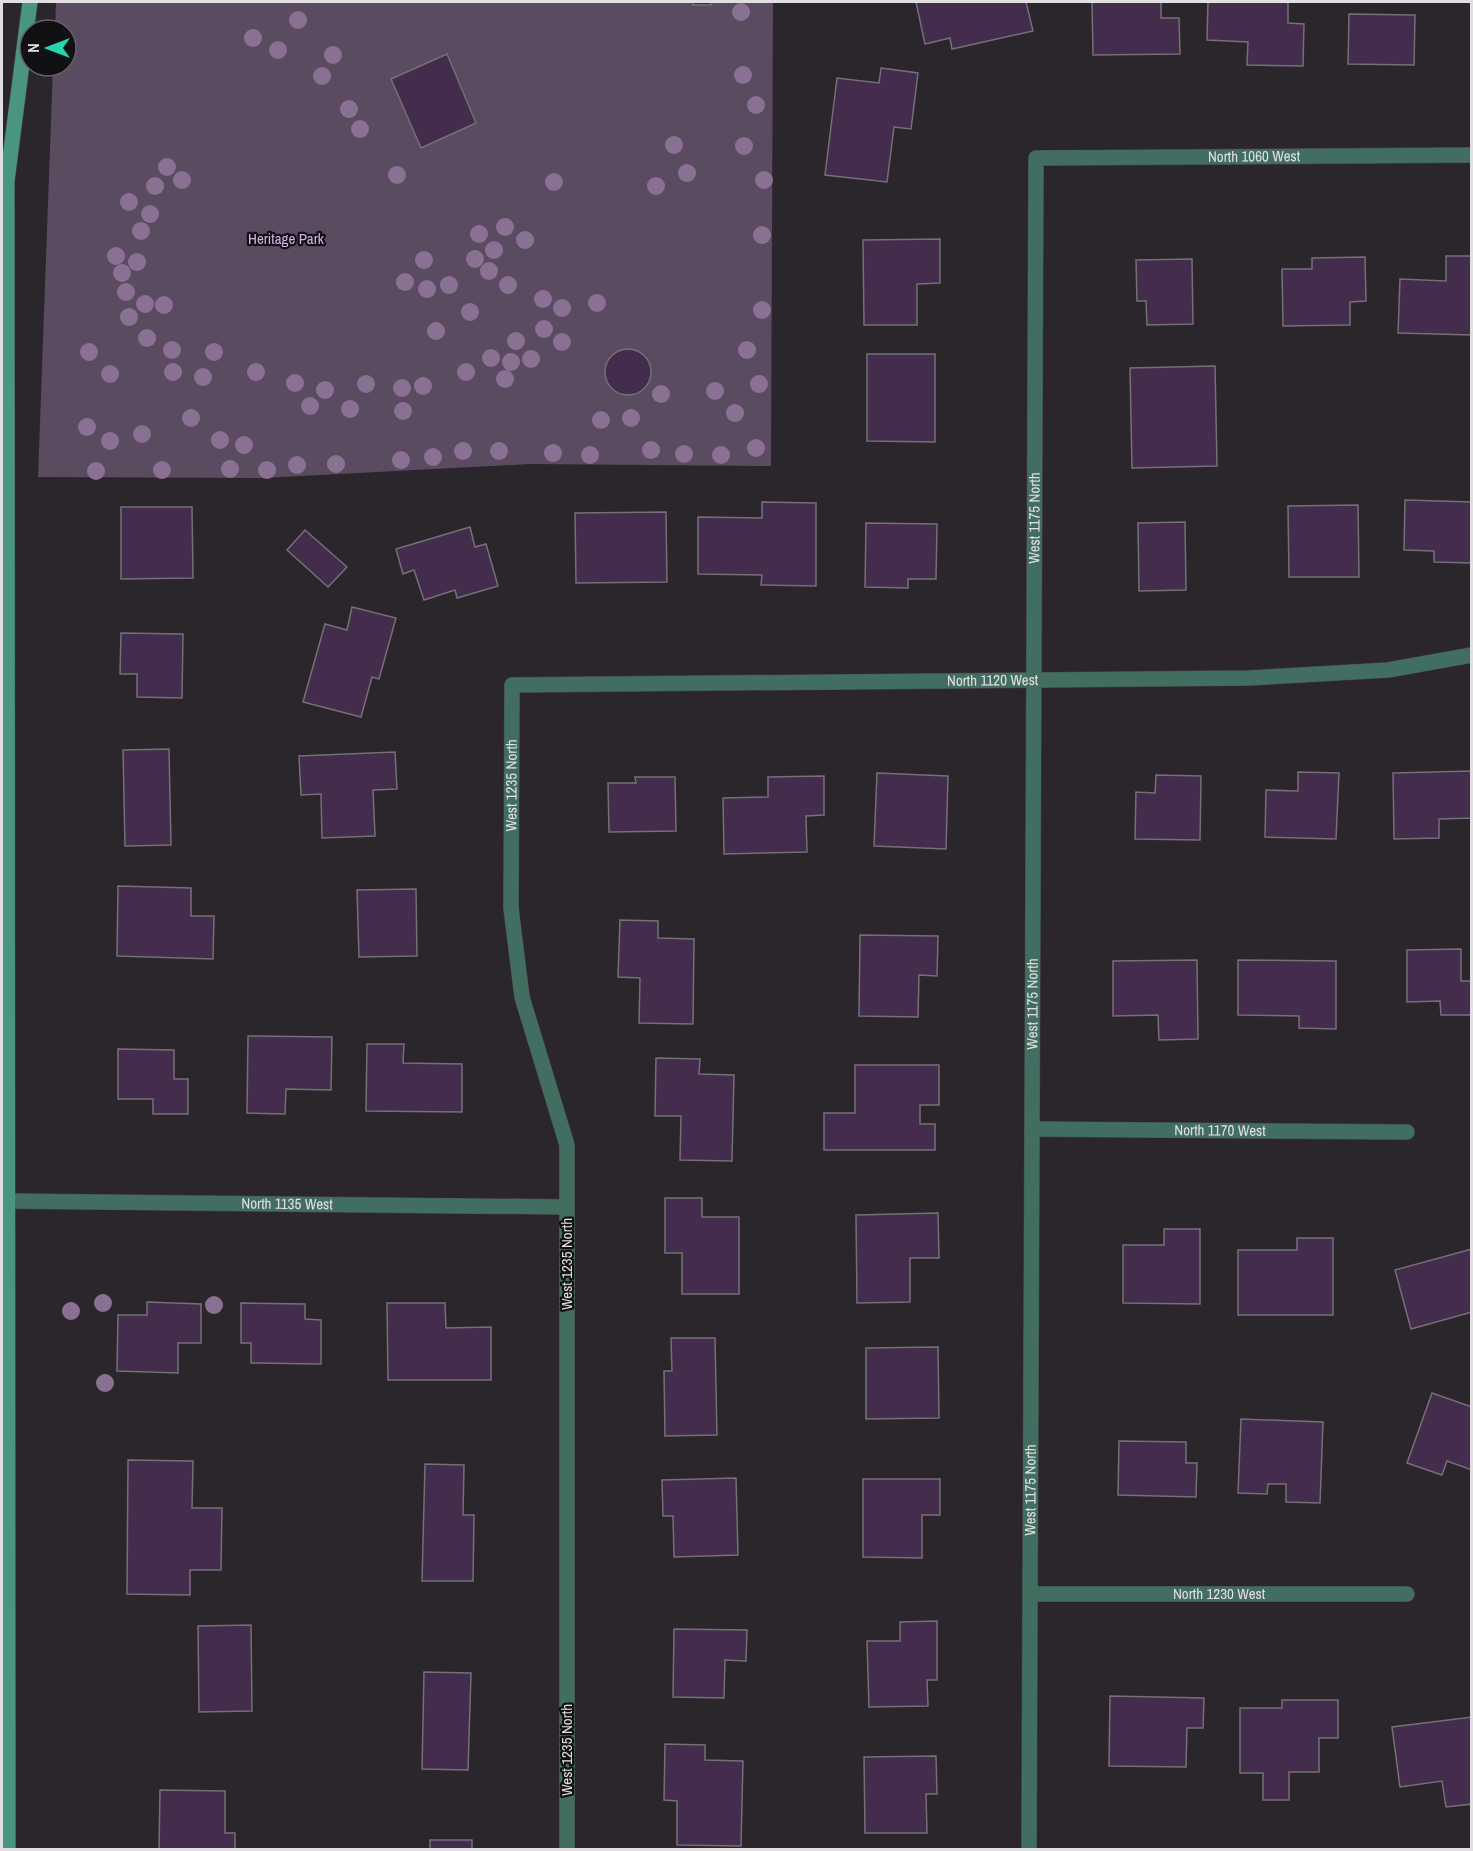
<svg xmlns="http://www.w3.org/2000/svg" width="1473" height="1851" font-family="'Archivo Narrow',sans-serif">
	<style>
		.green { fill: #5a4b60 }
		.building { fill: #432c4c; stroke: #747075; stroke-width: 1.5 }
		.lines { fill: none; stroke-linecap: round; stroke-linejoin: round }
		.street-casing { stroke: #474448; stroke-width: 16 }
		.secondary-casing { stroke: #474448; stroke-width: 16 }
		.street { stroke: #416e60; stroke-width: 15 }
		.secondary { stroke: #499580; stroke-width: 15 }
		.tree { fill: #8a7194 }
		.labels { text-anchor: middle; stroke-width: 4.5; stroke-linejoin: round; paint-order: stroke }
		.street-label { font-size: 15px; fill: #e1dfe2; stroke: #111012 }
		.park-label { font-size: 15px; fill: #d8afe9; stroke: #111012 }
	</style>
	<rect width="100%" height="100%" fill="#2a262b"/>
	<path class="green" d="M56,2H773L771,466L530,464L263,478L38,477L53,66H66V30H55Z"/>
	<g class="building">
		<rect x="693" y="2" width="18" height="3"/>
		<path d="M916,2H1026L1033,31L952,49L950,38L925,44Z"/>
		<path d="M1092,2H1161V18H1179L1180,54L1093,55Z"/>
		<path d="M1208,2H1288V23L1304,24L1303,66L1247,65L1248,42L1207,40Z"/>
		<path d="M1349,14L1415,15L1414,65L1348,64Z"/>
		<path d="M447,54L476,123L421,148L391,79Z"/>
		<path d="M881,68L918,73L911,129L894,127L887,182L825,175L837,78L879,83Z"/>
		<path d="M940,239V283L917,284V325H864L863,240Z"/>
		<path d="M1446,256H1472V335L1398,333L1400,279L1446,281Z"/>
		<path d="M1365,257L1366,301L1350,302V325L1283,326L1282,269H1312V258Z"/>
		<path d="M1192,259L1193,324L1147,325L1146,301H1137L1136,260Z"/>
		<circle cx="628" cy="372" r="23"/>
		<path d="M867,354H935V442L867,441Z"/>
		<path d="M1215,366L1217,466L1132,468L1130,368Z"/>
		<path d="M1405,500L1472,502V563L1434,562V551L1404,550Z"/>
		<path d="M762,502L816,503V586L761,585L762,575L698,574V517L762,518Z"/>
		<path d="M1358,505L1359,577H1289L1288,506Z"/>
		<path d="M121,507H192L193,578L121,579Z"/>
		<path d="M666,512L667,582L576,583L575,513Z"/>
		<path d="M1185,522L1186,590L1139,591L1138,523Z"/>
		<path d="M866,523L937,524L936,579H908V588L865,587Z"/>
		<path d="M470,527L475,547L486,544L498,586L457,598L455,590L424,600L414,570L403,574L396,549Z"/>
		<path d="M305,530L347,567L328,587L287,550Z"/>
		<path d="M352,607L396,618L379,679L372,677L361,717L303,702L325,624L347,630Z"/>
		<path d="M121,633L183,634L182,698L137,697V674H120Z"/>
		<path d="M169,749L171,845L125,846L123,750Z"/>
		<path d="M395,752L397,789L373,790L375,836L322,838L321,794L301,795L299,756Z"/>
		<path d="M1472,771V818L1439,819V838L1394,839L1393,773Z"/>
		<path d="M1298,772L1339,773L1336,839L1265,837L1266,790L1298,791Z"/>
		<path d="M877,773L948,776L946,849L874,846Z"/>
		<path d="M1156,775L1201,776L1200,840L1135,839L1136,792L1155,793Z"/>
		<path d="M824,776V815L806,816L807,852L724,854L723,798L768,797V777Z"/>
		<path d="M635,777H675L676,831L609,832L608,783H636Z"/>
		<path d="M118,886L191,888V916H214L213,959L117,956Z"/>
		<path d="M416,889L417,956L359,957L357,890Z"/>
		<path d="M620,920L658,921V938L694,939L693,1024L639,1023L640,978L618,977Z"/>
		<path d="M860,935L938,936L937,976L919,975L918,1017L859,1016Z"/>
		<path d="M1461,949V981H1472V1015H1441L1440,1001L1407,1002V950Z"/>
		<path d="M1197,960L1198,1039L1159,1040L1158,1015L1113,1016V961Z"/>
		<path d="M1238,960L1336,961V1029L1299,1028V1016L1238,1015Z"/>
		<path d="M248,1036L332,1037L331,1090L286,1089L285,1114L247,1113Z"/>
		<path d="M367,1044H404L403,1063L462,1064V1112L366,1111Z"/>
		<path d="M118,1049L174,1050V1079H188V1114H153V1099H118Z"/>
		<path d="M656,1058L700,1059L699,1074L734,1075L732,1161L680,1160L681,1116H655Z"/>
		<path d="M855,1065H939V1105H920V1124H935V1150H824V1113H855Z"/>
		<path d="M665,1198H702V1217H739V1294H682V1253H665Z"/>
		<path d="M938,1213L939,1258H910V1302L857,1303L856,1215Z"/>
		<path d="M1164,1229H1200V1304L1123,1303V1245H1164Z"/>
		<path d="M1297,1238H1333V1315H1238V1250H1297Z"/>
		<path d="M1472,1249V1312L1411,1329L1395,1270Z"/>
		<path d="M147,1302L201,1304V1343H178V1373L117,1371L118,1315H147Z"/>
		<path d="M241,1303L305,1304V1319L321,1320V1364L251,1363V1343H241Z"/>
		<path d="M387,1303H445L446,1328L491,1327V1380H388Z"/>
		<path d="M671,1338H715L717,1435L665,1436L664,1371H672Z"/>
		<path d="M938,1347L939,1418L866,1419V1348Z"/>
		<path d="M1432,1393L1472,1407V1470L1447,1461L1442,1475L1407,1463Z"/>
		<path d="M1241,1419L1323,1422L1320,1503L1286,1502V1484H1268L1267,1494L1238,1493Z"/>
		<path d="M1119,1441L1186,1442V1463H1197L1196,1497L1118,1495Z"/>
		<path d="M128,1460L193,1461L192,1508H222L221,1570H190V1595L127,1594Z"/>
		<path d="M425,1464L464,1465L463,1515H474L473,1581H422Z"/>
		<path d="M736,1478L738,1555L674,1557L673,1516H663L662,1480Z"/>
		<path d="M863,1479H940V1515H922V1558L863,1557Z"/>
		<path d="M937,1621V1680H927L928,1706L869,1707L867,1641H900V1622Z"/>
		<path d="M251,1625L252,1711L199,1712L198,1626Z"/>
		<path d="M674,1629L747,1630L746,1661L725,1660L724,1698L673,1697Z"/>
		<path d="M424,1672L471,1673L468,1770L422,1769Z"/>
		<path d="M1110,1696L1204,1698L1203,1728H1187L1186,1767L1109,1766Z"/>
		<path d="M1282,1700H1338V1738H1319V1772H1289V1800H1263V1773H1240V1708H1282Z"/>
		<path d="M1472,1717V1804L1446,1807L1442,1781L1400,1787L1392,1727Z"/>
		<path d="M665,1744L705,1745V1760L743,1761L741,1846L677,1845V1801L664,1800Z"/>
		<path d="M936,1756L937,1794H926L927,1833H865L864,1757Z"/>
		<path d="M160,1790L225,1791V1833H235V1850H159Z"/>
		<rect x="430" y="1840" width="42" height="10"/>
	</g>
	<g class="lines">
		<defs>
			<g id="street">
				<path id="s1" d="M1032,1129L1407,1132"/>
				<path id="s2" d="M8,1201L567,1207"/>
				<path id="s3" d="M1030,1594H1407"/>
				<path id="s4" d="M567,1850V1145L522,997L511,908L512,685L1249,678L1388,670L1472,655"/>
				<path id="s5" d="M1029,1850L1036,158L1472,155"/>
			</g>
			<path id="secondary" d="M8,1850L7,181L30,2"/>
		</defs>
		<use href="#street" class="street-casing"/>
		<use href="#secondary" class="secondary-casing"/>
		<use href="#street" class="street"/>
		<use href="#secondary" class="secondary"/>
	</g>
	<g class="tree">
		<circle cx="741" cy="12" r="9"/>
		<circle cx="298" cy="20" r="9"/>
		<circle cx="253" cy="38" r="9"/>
		<circle cx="278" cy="50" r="9"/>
		<circle cx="333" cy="55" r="9"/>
		<circle cx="743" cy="75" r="9"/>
		<circle cx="322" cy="76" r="9"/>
		<circle cx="756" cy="105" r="9"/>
		<circle cx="349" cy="109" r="9"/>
		<circle cx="360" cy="129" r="9"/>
		<circle cx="674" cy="145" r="9"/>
		<circle cx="744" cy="146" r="9"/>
		<circle cx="167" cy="167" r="9"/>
		<circle cx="687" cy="173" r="9"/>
		<circle cx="397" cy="175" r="9"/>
		<circle cx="182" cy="180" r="9"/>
		<circle cx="764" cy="180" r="9"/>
		<circle cx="554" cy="182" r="9"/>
		<circle cx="155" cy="186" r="9"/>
		<circle cx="656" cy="186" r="9"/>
		<circle cx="129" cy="202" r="9"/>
		<circle cx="150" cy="214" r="9"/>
		<circle cx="505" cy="227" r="9"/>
		<circle cx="141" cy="231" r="9"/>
		<circle cx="479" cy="234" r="9"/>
		<circle cx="762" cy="235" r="9"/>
		<circle cx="525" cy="240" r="9"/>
		<circle cx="494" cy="250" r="9"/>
		<circle cx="116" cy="256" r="9"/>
		<circle cx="475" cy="259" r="9"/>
		<circle cx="424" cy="260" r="9"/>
		<circle cx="137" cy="262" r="9"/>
		<circle cx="489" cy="271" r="9"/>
		<circle cx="122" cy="273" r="9"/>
		<circle cx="405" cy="282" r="9"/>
		<circle cx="449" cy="285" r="9"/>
		<circle cx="508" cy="285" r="9"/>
		<circle cx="427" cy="289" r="9"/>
		<circle cx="126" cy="292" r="9"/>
		<circle cx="543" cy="299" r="9"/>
		<circle cx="597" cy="303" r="9"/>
		<circle cx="145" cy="304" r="9"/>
		<circle cx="164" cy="305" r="9"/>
		<circle cx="562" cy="308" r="9"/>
		<circle cx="762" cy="310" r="9"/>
		<circle cx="470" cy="312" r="9"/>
		<circle cx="129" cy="317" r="9"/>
		<circle cx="544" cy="329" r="9"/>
		<circle cx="436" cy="331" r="9"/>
		<circle cx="147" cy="338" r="9"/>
		<circle cx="516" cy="341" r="9"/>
		<circle cx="562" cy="342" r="9"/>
		<circle cx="172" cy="350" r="9"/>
		<circle cx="747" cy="350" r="9"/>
		<circle cx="89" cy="352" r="9"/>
		<circle cx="214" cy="352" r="9"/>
		<circle cx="491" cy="358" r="9"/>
		<circle cx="531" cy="359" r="9"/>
		<circle cx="511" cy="362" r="9"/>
		<circle cx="173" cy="372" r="9"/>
		<circle cx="256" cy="372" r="9"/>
		<circle cx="466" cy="372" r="9"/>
		<circle cx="110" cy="374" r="9"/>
		<circle cx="203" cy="377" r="9"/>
		<circle cx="505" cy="379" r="9"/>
		<circle cx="295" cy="383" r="9"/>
		<circle cx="366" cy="384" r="9"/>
		<circle cx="759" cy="384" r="9"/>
		<circle cx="423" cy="386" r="9"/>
		<circle cx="402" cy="388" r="9"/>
		<circle cx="325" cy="390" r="9"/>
		<circle cx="715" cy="391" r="9"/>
		<circle cx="661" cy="394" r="9"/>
		<circle cx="310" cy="406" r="9"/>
		<circle cx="350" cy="409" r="9"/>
		<circle cx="403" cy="411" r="9"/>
		<circle cx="735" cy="413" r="9"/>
		<circle cx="191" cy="418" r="9"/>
		<circle cx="631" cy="418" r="9"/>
		<circle cx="601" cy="420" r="9"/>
		<circle cx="87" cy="427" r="9"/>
		<circle cx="142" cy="434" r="9"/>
		<circle cx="220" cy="440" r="9"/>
		<circle cx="110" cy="441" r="9"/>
		<circle cx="244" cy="445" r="9"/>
		<circle cx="756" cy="448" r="9"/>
		<circle cx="651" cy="450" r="9"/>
		<circle cx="463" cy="451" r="9"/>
		<circle cx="499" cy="451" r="9"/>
		<circle cx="553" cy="453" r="9"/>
		<circle cx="684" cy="454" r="9"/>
		<circle cx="590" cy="455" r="9"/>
		<circle cx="721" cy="455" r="9"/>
		<circle cx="433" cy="457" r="9"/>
		<circle cx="401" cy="460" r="9"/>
		<circle cx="336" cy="464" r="9"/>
		<circle cx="297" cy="465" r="9"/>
		<circle cx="230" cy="469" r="9"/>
		<circle cx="162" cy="470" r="9"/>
		<circle cx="267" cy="470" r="9"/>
		<circle cx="96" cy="471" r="9"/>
		<circle cx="103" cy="1303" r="9"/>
		<circle cx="214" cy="1305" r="9"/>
		<circle cx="71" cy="1311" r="9"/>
		<circle cx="105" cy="1383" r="9"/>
	</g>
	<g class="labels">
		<g class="street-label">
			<text dy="5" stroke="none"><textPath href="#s5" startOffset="1910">North 1060 West</textPath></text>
			<text dy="5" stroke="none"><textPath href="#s5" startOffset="1332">West 1175 North</textPath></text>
			<text dy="5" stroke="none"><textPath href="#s4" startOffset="1653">North 1120 West</textPath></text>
			<text dy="5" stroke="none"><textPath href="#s4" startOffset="1072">West 1235 North</textPath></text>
			<text dy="5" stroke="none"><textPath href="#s5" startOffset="846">West 1175 North</textPath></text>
			<text dy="5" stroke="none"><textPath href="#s1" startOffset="188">North 1170 West</textPath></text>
			<text dy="5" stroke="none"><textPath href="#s2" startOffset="279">North 1135 West</textPath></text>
			<text transform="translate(567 1264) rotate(-90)" y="5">West 1235 North</text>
			<text dy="5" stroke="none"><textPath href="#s5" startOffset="360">West 1175 North</textPath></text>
			<text dy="5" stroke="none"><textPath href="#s3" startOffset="189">North 1230 West</textPath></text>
			<text transform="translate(567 1750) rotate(-90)" y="5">West 1235 North</text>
		</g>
		<g class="park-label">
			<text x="286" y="244">Heritage Park</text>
		</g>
	</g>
	<rect width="1473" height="1851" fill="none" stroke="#e1dfe2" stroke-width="6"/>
	<g transform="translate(48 48) rotate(270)"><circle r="28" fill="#111012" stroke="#646365" stroke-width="1.5"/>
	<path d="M0-4.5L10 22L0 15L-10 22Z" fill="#25d5ae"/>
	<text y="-9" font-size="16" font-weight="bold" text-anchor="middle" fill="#e1dfe2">N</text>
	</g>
</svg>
